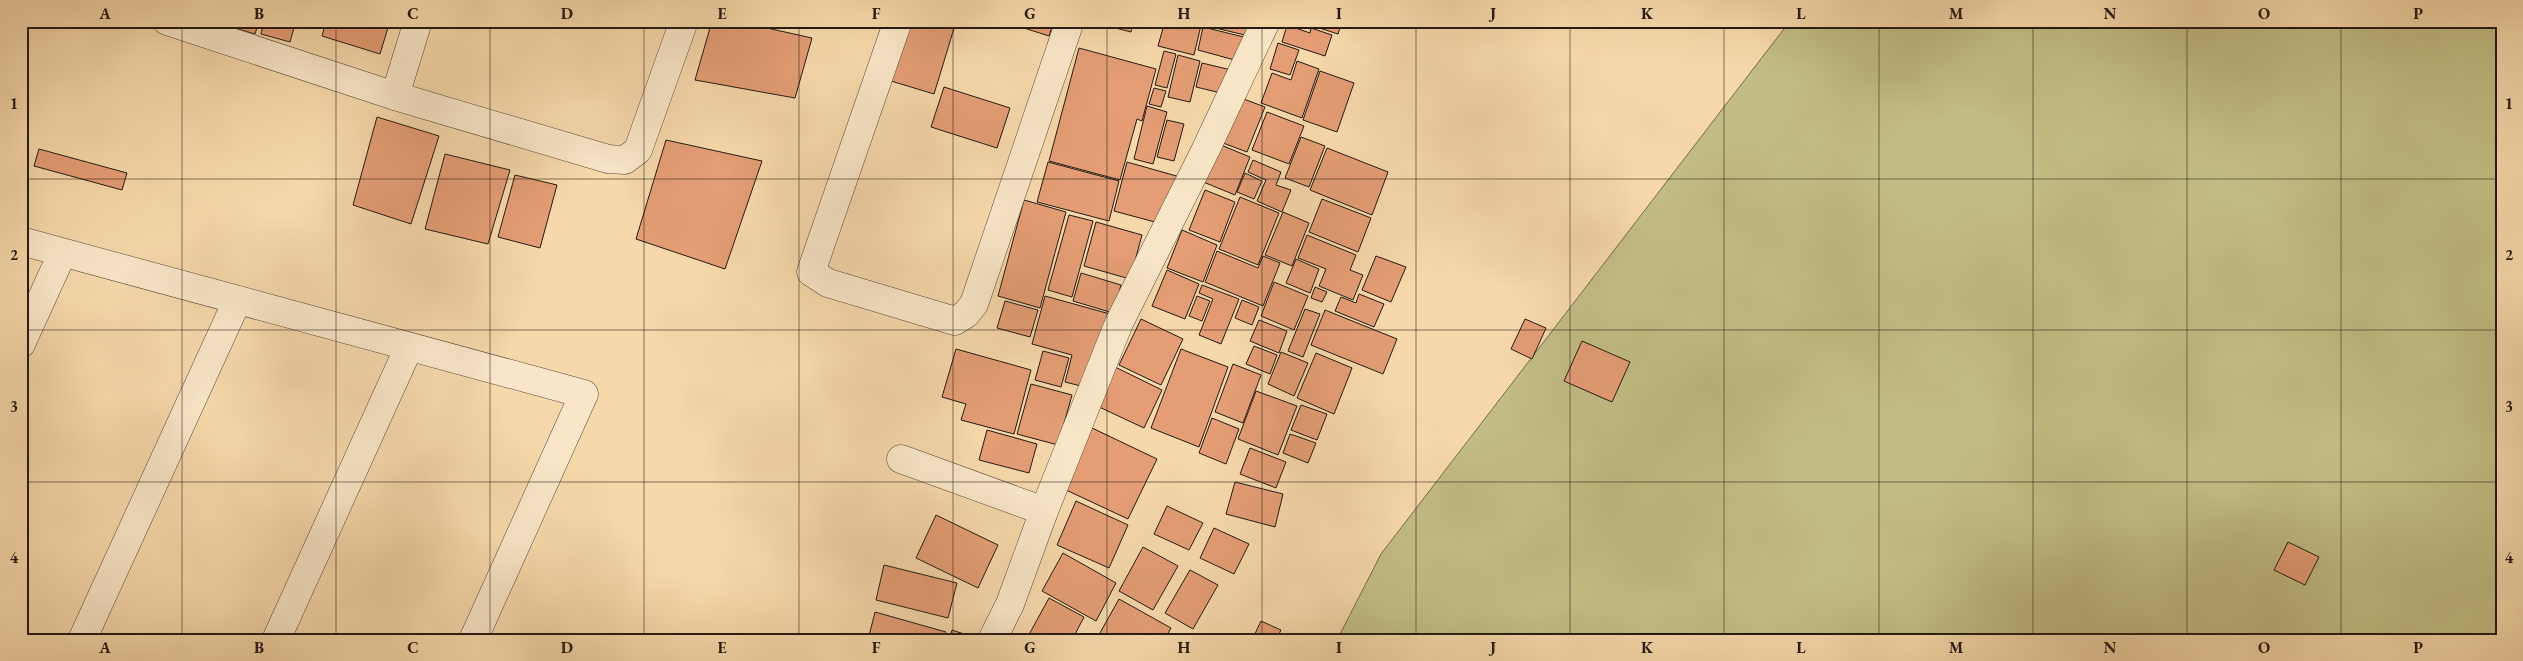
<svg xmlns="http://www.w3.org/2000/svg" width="2523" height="661" font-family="'EB Garamond',serif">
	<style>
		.green { fill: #c2bd84; stroke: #736b4c }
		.building { fill: #e49d75; stroke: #241913 }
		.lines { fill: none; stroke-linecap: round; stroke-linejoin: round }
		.minor-casing { stroke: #584939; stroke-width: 29 }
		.minor { stroke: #f9e6c8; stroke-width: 28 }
		.grid { fill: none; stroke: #241913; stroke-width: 1; stroke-opacity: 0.55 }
		.neatline { fill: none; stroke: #241913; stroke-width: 2 }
		.grid-label { font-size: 16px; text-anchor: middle; font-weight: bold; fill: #241913 }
	</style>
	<rect width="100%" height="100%" fill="#f6d8aa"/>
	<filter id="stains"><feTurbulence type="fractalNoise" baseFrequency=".004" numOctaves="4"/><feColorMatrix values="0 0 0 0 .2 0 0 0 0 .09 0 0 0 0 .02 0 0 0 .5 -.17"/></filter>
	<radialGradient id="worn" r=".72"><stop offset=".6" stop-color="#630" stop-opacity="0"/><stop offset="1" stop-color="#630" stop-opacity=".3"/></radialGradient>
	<path class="green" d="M1790,21H2502V640H1337L1381,554Z"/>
	<g class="building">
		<path d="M210,21H259L255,34Z"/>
		<path d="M264,21H284L295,24L290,42L261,34Z"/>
		<path d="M326,21H390L380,54L322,36Z"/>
		<path d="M712,21H735L812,38L795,98L695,80Z"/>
		<path d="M910,21H945L955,25L934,94L891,81Z"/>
		<path d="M1002,21H1054L1049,36Z"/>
		<path d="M1104,21H1133L1131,32L1104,25Z"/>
		<path d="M1165,21H1202L1194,55L1158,46Z"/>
		<path d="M1203,21H1253L1249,36L1203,25Z"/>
		<path d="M1292,21H1312L1309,29Z"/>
		<path d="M1314,21H1342L1338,34L1313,26Z"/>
		<path d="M1287,25L1310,33L1311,28L1332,35L1325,56L1282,42Z"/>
		<path d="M1203,27L1248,38L1242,62L1198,50Z"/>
		<path d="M1278,43L1299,50L1290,75L1270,69Z"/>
		<path d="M1079,48L1156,69L1142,121L1137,119L1120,180L1049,161Z"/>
		<path d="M1164,51L1176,54L1167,88L1155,85Z"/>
		<path d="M1178,55L1200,61L1190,102L1168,97Z"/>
		<path d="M1297,61L1319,69L1302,118L1261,103L1272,73L1291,80Z"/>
		<path d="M1202,63L1231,70L1225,94L1196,87Z"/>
		<path d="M1320,71L1354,83L1337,132L1303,120Z"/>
		<path d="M944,87L1010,108L997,148L931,127Z"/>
		<path d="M1154,88L1166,91L1161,107L1149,104Z"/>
		<path d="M1241,98L1265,107L1247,152L1223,143Z"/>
		<path d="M1147,106L1167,112L1153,164L1134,159Z"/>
		<path d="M1267,112L1304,126L1289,164L1252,150Z"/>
		<path d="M377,117L439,136L411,224L353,205Z"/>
		<path d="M1167,120L1184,124L1174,161L1157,157Z"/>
		<path d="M1301,137L1325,146L1309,187L1285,178Z"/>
		<path d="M666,140L762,161L725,269L636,239Z"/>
		<path d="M1216,143L1250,157L1235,195L1201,181Z"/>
		<path d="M1327,148L1388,172L1372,215L1310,190Z"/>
		<path d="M39,149L127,173L122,190L34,166Z"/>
		<path d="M445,154L510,170L488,244L425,229Z"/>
		<path d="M1253,160L1281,172L1276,185L1291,190L1282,212L1257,201L1266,180L1248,172Z"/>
		<path d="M1048,162L1119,181L1109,221L1037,202Z"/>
		<path d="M1127,162L1180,177L1166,225L1114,211Z"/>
		<path d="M1245,173L1262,181L1254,199L1237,192Z"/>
		<path d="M515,175L557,185L540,248L498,237Z"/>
		<path d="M1205,190L1235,202L1220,242L1189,230Z"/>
		<path d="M1240,197L1279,213L1258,265L1219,249Z"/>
		<path d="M1322,199L1371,218L1358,252L1309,232Z"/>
		<path d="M1024,200L1066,212L1040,308L998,296Z"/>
		<path d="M1283,212L1309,223L1292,266L1265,255Z"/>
		<path d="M1069,215L1093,221L1072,297L1048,290Z"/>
		<path d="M1096,222L1142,235L1130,279L1084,266Z"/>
		<path d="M1182,230L1217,245L1203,282L1167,268Z"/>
		<path d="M1307,235L1356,255L1350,270L1363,275L1353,300L1319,286L1326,269L1298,258Z"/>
		<path d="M1217,251L1258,268L1263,256L1280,263L1263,306L1205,282Z"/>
		<path d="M1376,256L1406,267L1391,302L1362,290Z"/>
		<path d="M1296,259L1319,269L1310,293L1286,283Z"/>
		<path d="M1167,270L1199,284L1185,319L1152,306Z"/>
		<path d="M1081,273L1121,285L1113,313L1073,301Z"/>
		<path d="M1274,282L1308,296L1294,330L1261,316Z"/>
		<path d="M1202,285L1239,299L1221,344L1199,335L1213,299L1199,293Z"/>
		<path d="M1315,287L1327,292L1322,302L1311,298Z"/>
		<path d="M1359,294L1384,304L1374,327L1335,311L1341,297L1356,303Z"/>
		<path d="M1045,296L1110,314L1089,388L1065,382L1072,355L1032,344Z"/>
		<path d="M1197,296L1210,301L1202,321L1189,316Z"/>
		<path d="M1242,300L1259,307L1252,325L1235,318Z"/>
		<path d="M1005,301L1038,310L1030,337L997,328Z"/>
		<path d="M1305,309L1320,314L1303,357L1288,351Z"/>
		<path d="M1325,310L1397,339L1383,374L1311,345Z"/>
		<path d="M1141,319L1183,339L1161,385L1119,365Z"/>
		<path d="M1525,319L1546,328L1532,359L1511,349Z"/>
		<path d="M1259,320L1287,331L1279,353L1250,341Z"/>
		<path d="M1582,341L1630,362L1612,402L1564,381Z"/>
		<path d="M1254,346L1277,355L1270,374L1246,364Z"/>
		<path d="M956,349L1031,370L1014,434L961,420L966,404L942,397Z"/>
		<path d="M1181,349L1228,367L1199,447L1151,428Z"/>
		<path d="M1043,351L1069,358L1061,387L1035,380Z"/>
		<path d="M1281,352L1308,363L1294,396L1268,384Z"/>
		<path d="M1316,353L1352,368L1334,414L1297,398Z"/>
		<path d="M1233,364L1261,375L1243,423L1215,412Z"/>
		<path d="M1115,367L1162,390L1144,428L1097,406Z"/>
		<path d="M1031,384L1072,395L1058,445L1017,434Z"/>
		<path d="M1256,391L1297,406L1278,455L1238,439Z"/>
		<path d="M1301,405L1327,414L1317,440L1291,430Z"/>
		<path d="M1212,418L1239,429L1226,464L1199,453Z"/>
		<path d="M1092,428L1157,459L1128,519L1064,489Z"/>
		<path d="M987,430L1037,444L1029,473L979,460Z"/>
		<path d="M1290,434L1316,443L1308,463L1283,453Z"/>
		<path d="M1250,448L1286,462L1276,488L1240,474Z"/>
		<path d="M1235,482L1283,494L1275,527L1226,514Z"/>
		<path d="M1076,501L1128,525L1109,568L1057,545Z"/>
		<path d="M1167,506L1203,523L1189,550L1154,534Z"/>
		<path d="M936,515L998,545L978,588L916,558Z"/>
		<path d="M1214,528L1249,544L1234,574L1200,558Z"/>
		<path d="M2288,542L2319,557L2305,585L2274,570Z"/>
		<path d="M1143,547L1178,566L1153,610L1119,591Z"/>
		<path d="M1063,553L1116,583L1096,621L1042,591Z"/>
		<path d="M884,565L957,583L948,618L876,600Z"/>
		<path d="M1190,570L1218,585L1193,629L1165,613Z"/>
		<path d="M1049,598L1084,617L1072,640H1026Z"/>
		<path d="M1119,599L1171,628L1164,640H1096Z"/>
		<path d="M875,612L946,632L944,640H868Z"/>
		<path d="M1261,621L1281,630L1276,640H1252Z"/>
		<path d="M952,630L970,636L969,640H949Z"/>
	</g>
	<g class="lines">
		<defs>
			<g id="minor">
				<path d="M167,21L395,96L608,159L625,160L638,150L684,21"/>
				<path d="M898,21L811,272L828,283L955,321L966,314L974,304L1070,21"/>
				<path d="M395,96L418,21"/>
				<path d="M21,241L584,394L473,640"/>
				<path d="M21,344L62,254"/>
				<path d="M901,459L1044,511"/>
				<path d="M82,640L237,301"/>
				<path d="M276,640L409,347"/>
				<path d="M992,640L1010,604L1044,511L1119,323L1206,149L1266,21"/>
			</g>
		</defs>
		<use href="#minor" class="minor-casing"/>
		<use href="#minor" class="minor"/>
	</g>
	<path class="grid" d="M182,21V640M336,21V640M490,21V640M644,21V640M799,21V640M953,21V640M1107,21V640M1262,21V640M1416,21V640M1570,21V640M1724,21V640M1879,21V640M2033,21V640M2187,21V640M2341,21V640M21,179H2502M21,330H2502M21,482H2502"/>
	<rect width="2523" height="661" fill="none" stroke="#f6d8aa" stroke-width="55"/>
	<rect x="28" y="28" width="2468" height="606" class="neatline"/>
	<g class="grid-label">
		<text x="105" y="19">A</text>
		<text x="259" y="19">B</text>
		<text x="413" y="19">C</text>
		<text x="567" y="19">D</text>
		<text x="722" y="19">E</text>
		<text x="876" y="19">F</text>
		<text x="1030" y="19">G</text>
		<text x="1184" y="19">H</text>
		<text x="1339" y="19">I</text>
		<text x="1493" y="19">J</text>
		<text x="1647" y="19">K</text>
		<text x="1801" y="19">L</text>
		<text x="1956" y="19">M</text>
		<text x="2110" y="19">N</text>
		<text x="2264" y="19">O</text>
		<text x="2418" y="19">P</text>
		<text x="14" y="109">1</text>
		<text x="2509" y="109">1</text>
		<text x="14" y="260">2</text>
		<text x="2509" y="260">2</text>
		<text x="14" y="412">3</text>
		<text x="2509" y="412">3</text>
		<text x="14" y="563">4</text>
		<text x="2509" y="563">4</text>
		<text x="105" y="653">A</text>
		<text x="259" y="653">B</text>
		<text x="413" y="653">C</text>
		<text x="567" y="653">D</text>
		<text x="722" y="653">E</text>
		<text x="876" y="653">F</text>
		<text x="1030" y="653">G</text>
		<text x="1184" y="653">H</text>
		<text x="1339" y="653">I</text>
		<text x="1493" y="653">J</text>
		<text x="1647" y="653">K</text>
		<text x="1801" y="653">L</text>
		<text x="1956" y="653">M</text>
		<text x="2110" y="653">N</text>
		<text x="2264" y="653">O</text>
		<text x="2418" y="653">P</text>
	</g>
	<rect width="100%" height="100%" filter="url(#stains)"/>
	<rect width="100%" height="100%" fill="url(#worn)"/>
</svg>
